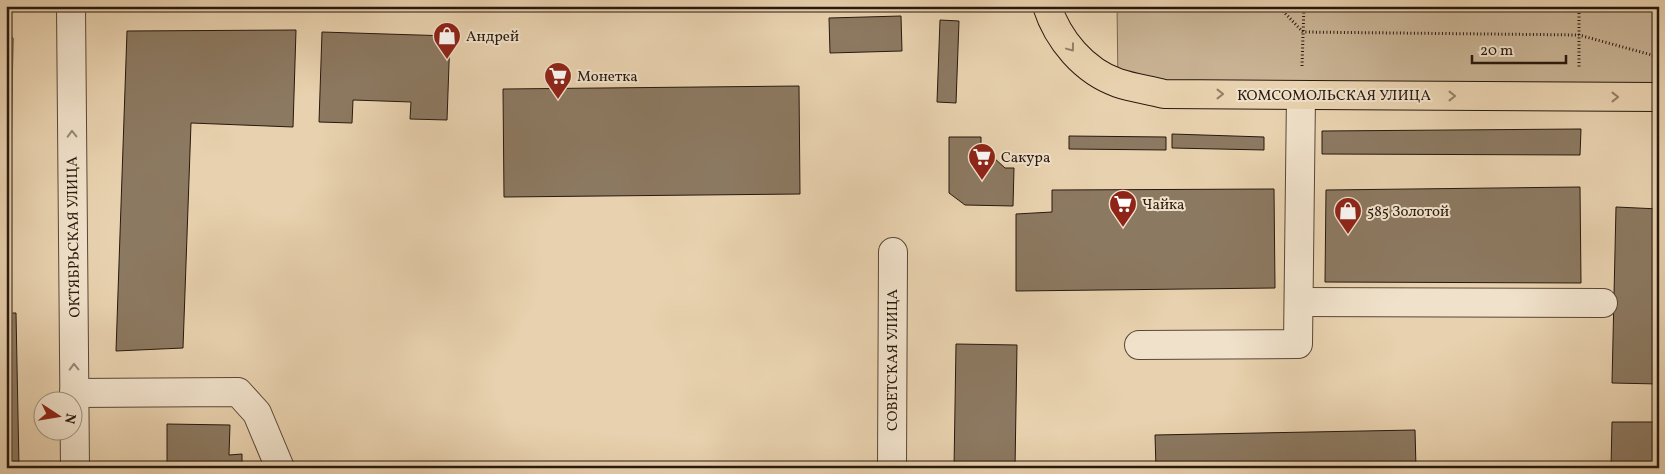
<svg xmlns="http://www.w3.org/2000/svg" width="1665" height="474" font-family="Vollkorn,serif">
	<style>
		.green { fill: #c8b293; stroke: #786650 }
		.building { fill: #8c7961; stroke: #29190e }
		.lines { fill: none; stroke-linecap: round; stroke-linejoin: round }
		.minor-casing { stroke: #594736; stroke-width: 30 }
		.major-casing { stroke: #29190e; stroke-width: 30 }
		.path { stroke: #29190e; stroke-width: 3; stroke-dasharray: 1 2.5; stroke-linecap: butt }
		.minor { stroke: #f0e1ca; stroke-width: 28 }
		.major { stroke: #e8d1ae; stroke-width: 28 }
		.oneway { stroke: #927e66 }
		.oneway2 { stroke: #968775 }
		.labels { text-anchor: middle; stroke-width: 4; stroke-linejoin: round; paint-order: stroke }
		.poi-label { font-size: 15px; fill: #29190e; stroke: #f0e1ca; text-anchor: start }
		.street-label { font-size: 15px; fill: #29190e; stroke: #f0e1ca }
	</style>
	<rect width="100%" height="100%" fill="#e8d1ae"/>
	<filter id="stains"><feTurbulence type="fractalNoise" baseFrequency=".004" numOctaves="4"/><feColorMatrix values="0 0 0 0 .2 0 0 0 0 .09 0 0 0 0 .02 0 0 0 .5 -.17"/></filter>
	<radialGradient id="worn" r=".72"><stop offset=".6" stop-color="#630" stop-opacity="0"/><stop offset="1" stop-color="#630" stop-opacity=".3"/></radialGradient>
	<path class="green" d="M1117,6H1659V97L1118,83Z"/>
	<g class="building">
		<path d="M901,16L902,51L830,53L829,18Z"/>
		<path d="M940,20L959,21L956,103L937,102Z"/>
		<path d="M6,30L13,38L9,305H6Z"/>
		<path d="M296,30L293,127L191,123L183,348L116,351L127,31Z"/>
		<path d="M322,32L450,36L447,120L410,119L411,102L353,100L352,123L319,122Z"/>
		<path d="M799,86L800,194L504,197L503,89Z"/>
		<path d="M1581,129L1580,155L1322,154V131Z"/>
		<path d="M1172,134L1264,137V150L1172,148Z"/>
		<path d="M1069,136L1166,137V150L1069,149Z"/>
		<path d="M949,137H981V146L1005,168H1014L1013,206L965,205L949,193Z"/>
		<path d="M1580,187L1581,283L1325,282L1326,190Z"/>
		<path d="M1274,189L1275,288L1016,291V214L1052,212V190Z"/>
		<path d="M1616,207L1659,209V384L1612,383Z"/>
		<path d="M6,313H16L19,468H6Z"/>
		<path d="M956,344L1017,345L1015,468H954Z"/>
		<path d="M1612,422H1659V468H1611Z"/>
		<path d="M167,424L230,425L229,455L242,454V468H167Z"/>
		<path d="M1415,430L1416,468H1156L1155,435Z"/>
	</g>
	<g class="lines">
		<defs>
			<g id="minor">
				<path d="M71,6L75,468"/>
				<path d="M1299,302L1603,303"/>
				<path d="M1139,345L1298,344L1301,95"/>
				<path d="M74,393L238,392L257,413L280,468"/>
				<path d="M892,468L893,252"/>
			</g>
			<path id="major" d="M1047,6C1058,40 1084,71 1118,83C1133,88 1149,90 1164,94L1659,97"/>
		</defs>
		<use href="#minor" class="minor-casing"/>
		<use href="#major" class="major-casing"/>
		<g class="path">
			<path d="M1278,6L1303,32L1579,35L1659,57"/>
			<path d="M1579,6V68"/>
			<path d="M1302,66L1304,6"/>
		</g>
		<use href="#minor" class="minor"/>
		<use href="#major" class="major"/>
	</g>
	<defs><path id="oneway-chevron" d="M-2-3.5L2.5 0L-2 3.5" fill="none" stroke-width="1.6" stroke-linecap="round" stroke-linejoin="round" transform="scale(1.25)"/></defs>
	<g class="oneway">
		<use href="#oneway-chevron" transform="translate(1071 48) rotate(53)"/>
		<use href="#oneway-chevron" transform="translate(1220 94)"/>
		<use href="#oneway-chevron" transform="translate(1452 96)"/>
		<use href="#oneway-chevron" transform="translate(1615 97)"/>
	</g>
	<g class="oneway2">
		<use href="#oneway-chevron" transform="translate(72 134) rotate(-91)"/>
		<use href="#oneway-chevron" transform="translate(74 367) rotate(-91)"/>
	</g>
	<defs>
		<symbol id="shop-pin" viewBox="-11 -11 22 30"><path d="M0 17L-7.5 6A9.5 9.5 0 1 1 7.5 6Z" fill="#8f2418" stroke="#f0e1ca"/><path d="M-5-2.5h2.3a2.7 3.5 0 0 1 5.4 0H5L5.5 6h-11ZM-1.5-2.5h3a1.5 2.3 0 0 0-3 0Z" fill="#fff"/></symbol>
		<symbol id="supermarket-pin" viewBox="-11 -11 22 30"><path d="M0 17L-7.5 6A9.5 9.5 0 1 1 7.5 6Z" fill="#8f2418" stroke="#f0e1ca"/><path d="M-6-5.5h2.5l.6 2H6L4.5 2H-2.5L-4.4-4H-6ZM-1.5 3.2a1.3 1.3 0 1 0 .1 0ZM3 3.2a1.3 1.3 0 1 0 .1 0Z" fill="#fff"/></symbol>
	</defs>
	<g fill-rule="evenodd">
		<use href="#shop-pin" x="431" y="20" width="32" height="43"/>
		<use href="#supermarket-pin" x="542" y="60" width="32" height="43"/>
		<use href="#supermarket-pin" x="966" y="141" width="32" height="43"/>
		<use href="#supermarket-pin" x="1107" y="188" width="32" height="43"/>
		<use href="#shop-pin" x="1332" y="195" width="32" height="43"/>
	</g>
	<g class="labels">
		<g class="poi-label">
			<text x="466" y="41">Андрей</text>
			<text x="577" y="81">Монетка</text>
			<text x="1001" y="162">Сакура</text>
			<text x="1142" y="209">Чайка</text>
			<text x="1367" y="216">585 Золотой</text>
		</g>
		<g class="street-label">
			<text x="1334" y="100">КОМСОМОЛЬСКАЯ УЛИЦА</text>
			<text transform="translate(73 237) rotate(-91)" y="5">ОКТЯБРЬСКАЯ УЛИЦА</text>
			<text transform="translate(892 360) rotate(-90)" y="5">СОВЕТСКАЯ УЛИЦА</text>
		</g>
	</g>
	<rect width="1665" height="474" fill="none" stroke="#e8d1ae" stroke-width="25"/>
	<rect x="8" y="8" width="1650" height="459" fill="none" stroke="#29190e" stroke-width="2.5"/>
	<rect x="12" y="12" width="1640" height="449" fill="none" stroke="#29190e"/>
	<g transform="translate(58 416) rotate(102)"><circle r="24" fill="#f0e1ca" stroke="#a0917f"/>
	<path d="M0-4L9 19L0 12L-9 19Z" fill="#8f2418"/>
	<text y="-8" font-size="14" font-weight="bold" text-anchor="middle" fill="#29190e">N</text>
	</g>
	<path d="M1472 55v8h94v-8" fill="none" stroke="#29190e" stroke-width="2.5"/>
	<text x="1480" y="55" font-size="15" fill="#29190e" stroke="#f0e1ca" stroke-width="4" paint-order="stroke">20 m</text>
	<rect width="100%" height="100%" filter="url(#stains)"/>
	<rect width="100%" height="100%" fill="url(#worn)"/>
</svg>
